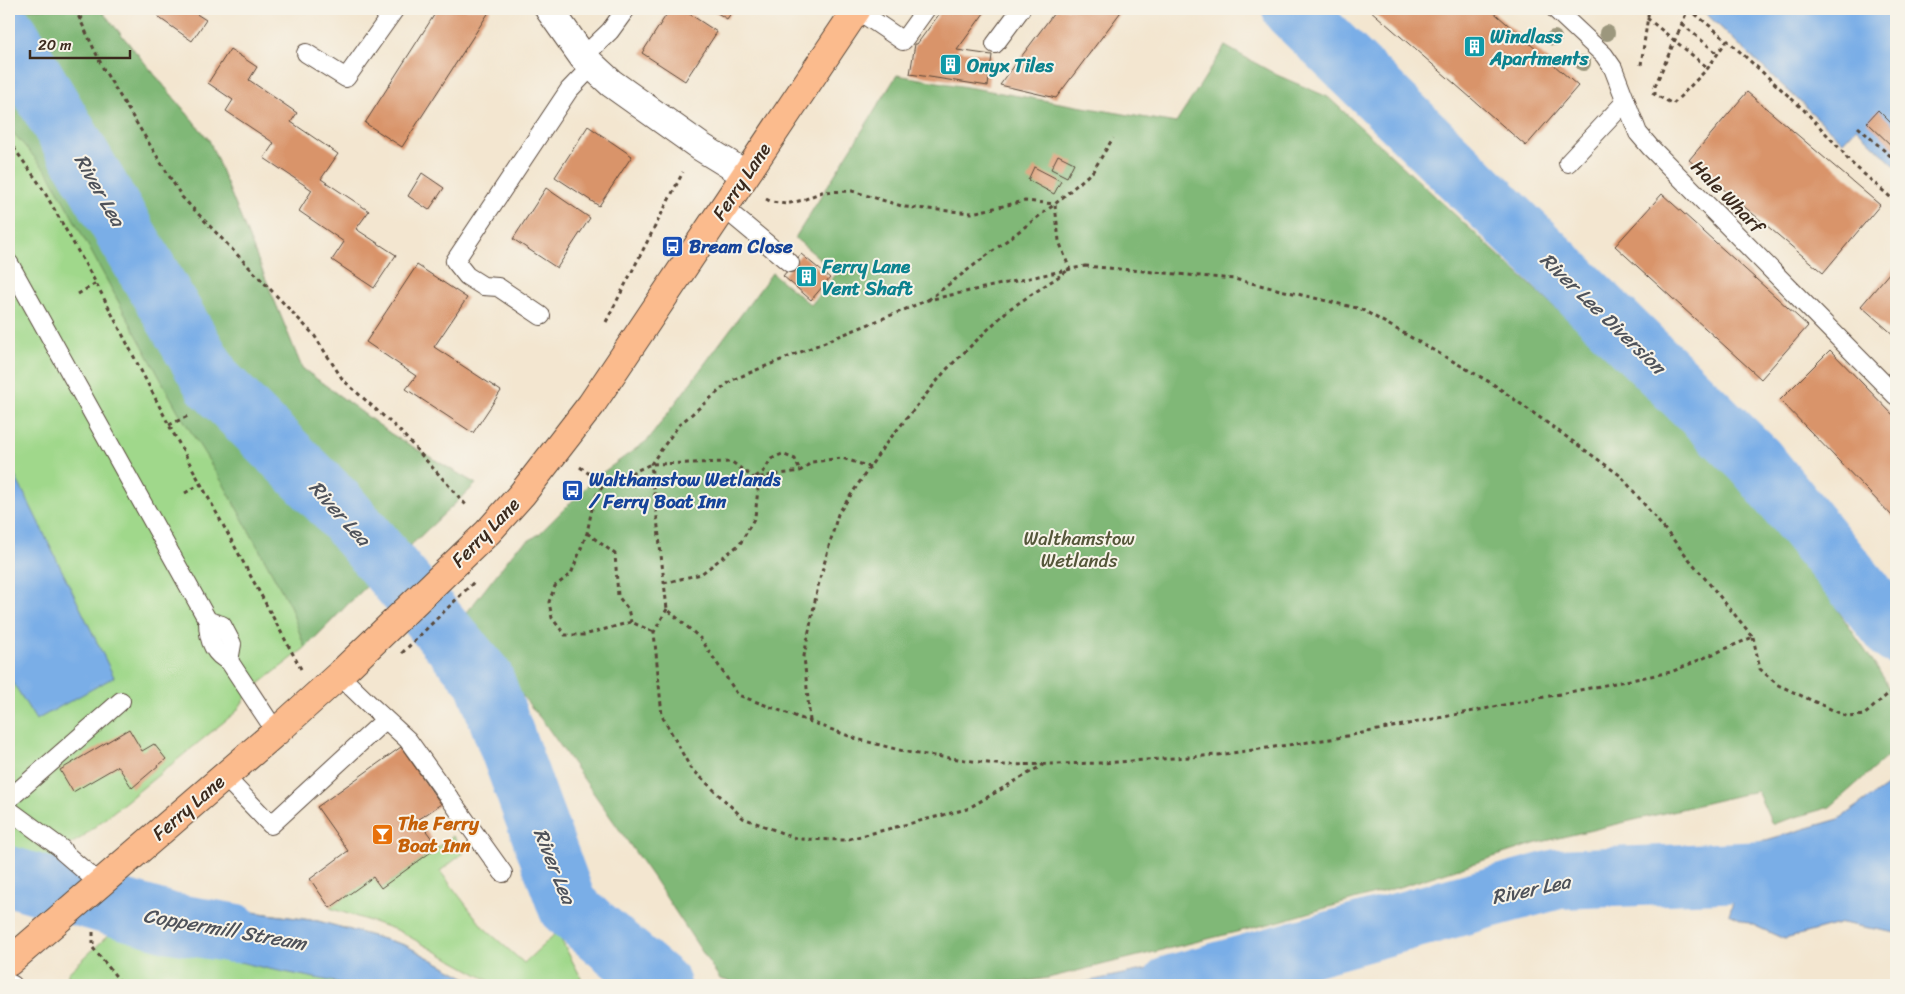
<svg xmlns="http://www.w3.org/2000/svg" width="1905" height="994" font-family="Sriracha,sans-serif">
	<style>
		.green { fill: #a0d88b; stroke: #6e8154 }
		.forest { fill: #80b877; stroke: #5e714a }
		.water { fill: #7aaee7; stroke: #5a6c82 }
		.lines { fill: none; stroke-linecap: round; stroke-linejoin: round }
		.river { stroke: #7aaee7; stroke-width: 60 }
		.building { fill: #d9946b }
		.lane-casing { stroke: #574639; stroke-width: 20 }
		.street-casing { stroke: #574639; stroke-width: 30 }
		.primary-casing { stroke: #574639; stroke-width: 30 }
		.path { stroke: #574639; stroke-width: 3; stroke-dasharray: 4 4; stroke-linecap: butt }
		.lane { stroke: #fff; stroke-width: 18 }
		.street { stroke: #fff; stroke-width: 28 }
		.primary { stroke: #fbbb8d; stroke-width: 28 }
		.path-bridge { stroke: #574639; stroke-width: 3; stroke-dasharray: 4 4; stroke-linecap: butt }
		.tree { fill: #9c977d }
		.labels { text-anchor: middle; stroke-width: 4; stroke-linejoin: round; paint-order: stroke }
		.culture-label { font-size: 19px; font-weight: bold; fill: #0d838f; stroke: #f7f3e8; text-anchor: start }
		.street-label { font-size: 19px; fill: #3b2a1e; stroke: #f7f3e8 }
		.transit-label { font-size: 19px; font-weight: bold; fill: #164399; stroke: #f7f3e8; text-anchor: start }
		.park-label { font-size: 19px; fill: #545639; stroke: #f7f3e8 }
		.food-label { font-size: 19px; font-weight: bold; fill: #c56008; stroke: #f7f3e8; text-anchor: start }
		.water-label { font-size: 20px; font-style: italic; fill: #4e525a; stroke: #f7f3e8 }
	</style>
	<rect width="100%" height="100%" fill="#f7f3e8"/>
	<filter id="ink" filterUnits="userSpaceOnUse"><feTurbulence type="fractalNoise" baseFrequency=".02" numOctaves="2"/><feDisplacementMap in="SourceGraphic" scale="10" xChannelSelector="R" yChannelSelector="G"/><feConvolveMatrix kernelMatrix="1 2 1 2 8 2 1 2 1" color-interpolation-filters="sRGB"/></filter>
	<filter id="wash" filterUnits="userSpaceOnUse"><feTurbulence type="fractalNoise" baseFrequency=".0096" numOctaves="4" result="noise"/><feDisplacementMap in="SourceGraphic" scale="20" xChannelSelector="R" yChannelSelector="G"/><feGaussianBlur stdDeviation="1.12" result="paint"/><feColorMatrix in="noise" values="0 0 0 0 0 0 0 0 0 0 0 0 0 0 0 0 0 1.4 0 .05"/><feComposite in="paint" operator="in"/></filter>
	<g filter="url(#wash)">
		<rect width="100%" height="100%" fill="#f3e6d0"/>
		<g class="green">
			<path d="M9,9H100L209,140L302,368L391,434L476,484L349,603L305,648L250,691L236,712L81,838L62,849L47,873L9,905Z"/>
			<path d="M453,836L464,853L440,871L483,927L524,963L557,932L585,985H497L397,930L330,908L373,877L382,888Z"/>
			<path d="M158,899L318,921L405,945L479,985H68V973L130,915Z"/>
		</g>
		<g class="forest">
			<path d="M9,9H100L209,140L302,368L391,434L476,484L349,603L305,648L290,606L224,485L178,411L49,174L9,128Z"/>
			<path d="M1225,46L1277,75L1328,97L1766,503L1883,677L1896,703V745L1889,755L1830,807L1772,824L1757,791L1537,843L1406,885L1273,923L1048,978L1002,985H745L720,979L654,879L545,724L461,620L517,548L539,534L595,478L648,440L772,273L811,305L837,273L795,238L897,75L1176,123Z"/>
		</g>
		<g class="water">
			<path d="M1701,9H1896V167L1856,128L1843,142Z"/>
			<path d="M9,465L27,499L114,677L36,720L9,676Z"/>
			<path d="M1896,776V933L1842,923L1784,939L1729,914L1752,844L1839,819L1891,783Z"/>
			<path d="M158,899L318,921L405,945L479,985H351L269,969L143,939Z"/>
			<path d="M1249,948L1240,985H1070Z"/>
		</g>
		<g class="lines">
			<g class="river">
				<path d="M1292,9L1755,461L1896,634"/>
				<path d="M9,35L213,382L337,506L484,679L568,907L661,985"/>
				<path d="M9,876L171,923L233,933"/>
				<path d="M1172,985L1558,879L1851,868L1896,845"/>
			</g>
		</g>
		<g id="blocks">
			<g class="building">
				<path d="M163,9H198L195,13L206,20L192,41L158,17Z"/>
				<path d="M438,9H491L402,147L365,123Z"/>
				<path d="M670,9H682L717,32L685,81L642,53Z"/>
				<path d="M711,9H734L727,19Z"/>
				<path d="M943,9H987L957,50L992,55L988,86L910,74L915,44H917Z"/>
				<path d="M1057,9H1123L1056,98L1000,85Z"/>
				<path d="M1369,9H1490L1578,86L1526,146Z"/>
				<path d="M230,49L257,67L249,80L297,113L291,122L338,154L321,179L369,211L356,229L396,255L374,288L332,260L344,242L299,211L312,190L264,158L274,143L226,111L233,100L208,83Z"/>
				<path d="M1747,92L1880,205L1823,273L1689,160Z"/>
				<path d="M1878,110L1896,128V150L1867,122Z"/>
				<path d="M588,126L632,156L599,206L555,177Z"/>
				<path d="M1058,155L1074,163L1067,177L1051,169Z"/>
				<path d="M1034,167L1061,181L1054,194L1028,180Z"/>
				<path d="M422,173L444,188L429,210L408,196Z"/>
				<path d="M546,188L590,218L557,268L513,239Z"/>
				<path d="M1662,194L1808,326L1761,379L1615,246Z"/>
				<path d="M801,254L830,278L811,300L783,276Z"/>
				<path d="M417,265L467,298L434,347L501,391L473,433L406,389L416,376L366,342Z"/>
				<path d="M1896,265V337L1861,306Z"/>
				<path d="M1830,350L1896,418V520L1780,400Z"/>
				<path d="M129,729L142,751L154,744L166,759L132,788L118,766L73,792L60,770Z"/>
				<path d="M401,747L441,804L418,820L438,847L381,888L373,877L330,908L310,879L348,851L317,807Z"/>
			</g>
		</g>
	</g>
	<g filter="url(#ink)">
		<use href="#blocks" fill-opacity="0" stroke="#574639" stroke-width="1"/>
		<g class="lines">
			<defs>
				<g id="lane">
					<path d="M856,9L903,41L926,9"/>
					<path d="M1555,9L1604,55L1613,68L1638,133L1650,147L1896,396"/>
					<path d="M995,44L1021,9"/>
					<path d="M306,53L346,78L395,9"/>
					<path d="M583,57L610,31L626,9"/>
					<path d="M1568,163L1626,101"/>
					<path d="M723,207L790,263"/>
					<path d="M9,263L208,621C208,638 213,654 229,661L276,732"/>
					<path d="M541,316L498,287L483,286L467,276L455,261L569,90L592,66"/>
					<path d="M208,621L222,625L232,644L229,661"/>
					<path d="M339,675L370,705L408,740L503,873"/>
					<path d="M224,776L271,825L385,720"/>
					<path d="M9,799L121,701"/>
					<path d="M9,810L62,849L63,852L99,883"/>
					<path d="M9,983L13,985"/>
				</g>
				<path id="street" d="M549,9L583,57L611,83L701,147L745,174"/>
				<path id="primary" d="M9,962L276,732L339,675L488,532L522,494L591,405L857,9"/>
			</defs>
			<use href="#lane" class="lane-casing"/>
			<use href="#street" class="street-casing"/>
			<use href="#primary" class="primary-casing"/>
			<g class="path">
				<path d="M75,9L104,70L182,197L314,335L343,380L399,430L467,506"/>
				<path d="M1689,9L1727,40L1804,110L1842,151L1849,161L1896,202"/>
				<path d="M1647,18L1708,68"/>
				<path d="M80,20L88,9"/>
				<path d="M1682,24L1718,54"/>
				<path d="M1678,33L1688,9"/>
				<path d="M1641,65L1649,9"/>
				<path d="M1652,93L1673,104L1708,68L1727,40"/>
				<path d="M1655,95V86"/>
				<path d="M1858,127L1896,161"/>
				<path d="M9,141L41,186L96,283L169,425L301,669"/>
				<path d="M766,199L772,202L786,204L803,200L822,192L852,191L905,207L972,213L1025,201L1055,204"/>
				<path d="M1055,205L1059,241L1070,270"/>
				<path d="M1085,266L1234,279L1361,309L1493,384L1621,476L1753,637L1671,672L1337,738L1218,755L1103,763L1004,765L911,753L857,739L738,695L701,639L667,609L651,464L679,425L732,380L928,300Z"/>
				<path d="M78,294L96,283"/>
				<path d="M928,300L1055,204L1093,171L1113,138"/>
				<path d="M606,322L683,172"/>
				<path d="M169,425L188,416"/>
				<path d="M580,467L595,478L607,480L618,479L651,464L732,462L754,478L800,471L812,462L842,458L870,467"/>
				<path d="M607,480L594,499L587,533L571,574L555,586L549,602L552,618L565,635H584L631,622L654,632"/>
				<path d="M185,493L201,484"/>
				<path d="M587,533L615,554L618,596L628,609L631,622"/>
				<path d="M664,583L701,574L740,544L755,517L758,489L754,478L764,471L771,459L782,454L795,459L800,471"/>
				<path d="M667,609L654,632L662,716L690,767L743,818L798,839L845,840L967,809L1043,765"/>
				<path d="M1753,637L1760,669L1778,685L1848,717L1864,715L1896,687"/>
				<path d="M810,721L804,656L818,586L838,514L884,446L946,370L1008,310L1067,271"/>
				<path d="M93,932V948L123,985"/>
			</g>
			<use href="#lane" class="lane"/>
			<use href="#street" class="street"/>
			<use href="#primary" class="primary"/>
			<g class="path-bridge">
				<path d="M1655,86L1678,33"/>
				<path d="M402,653L476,580"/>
			</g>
		</g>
		<g class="tree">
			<circle cx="1607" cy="33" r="8"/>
			<circle cx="1554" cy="38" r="8"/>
			<circle cx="1583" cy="63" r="8"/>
		</g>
	</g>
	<defs>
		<symbol id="building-square" viewBox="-11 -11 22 22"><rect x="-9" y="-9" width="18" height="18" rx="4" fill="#0f9aa8" stroke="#f7f3e8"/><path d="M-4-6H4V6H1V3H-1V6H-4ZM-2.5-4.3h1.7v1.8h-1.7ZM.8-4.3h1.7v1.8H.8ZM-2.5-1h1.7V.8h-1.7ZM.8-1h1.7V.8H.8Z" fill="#fff"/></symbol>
		<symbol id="bus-square" viewBox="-11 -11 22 22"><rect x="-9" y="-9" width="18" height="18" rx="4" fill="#1a4fb4" stroke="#f7f3e8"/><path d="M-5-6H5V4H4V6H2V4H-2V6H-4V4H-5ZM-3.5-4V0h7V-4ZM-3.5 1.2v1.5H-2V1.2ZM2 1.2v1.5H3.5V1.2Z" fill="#fff"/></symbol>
		<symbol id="bar-square" viewBox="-11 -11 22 22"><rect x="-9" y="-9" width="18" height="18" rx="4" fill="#e8710a" stroke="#f7f3e8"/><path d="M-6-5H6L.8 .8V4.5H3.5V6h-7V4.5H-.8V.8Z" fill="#fff"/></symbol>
	</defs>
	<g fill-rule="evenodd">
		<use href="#building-square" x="1462" y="34" width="25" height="25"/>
		<use href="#building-square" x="938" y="52" width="25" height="25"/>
		<use href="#bus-square" x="660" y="234" width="25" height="25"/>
		<use href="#building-square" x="794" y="264" width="25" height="25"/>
		<use href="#bus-square" x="560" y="478" width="25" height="25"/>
		<use href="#bar-square" x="370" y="822" width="25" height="25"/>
	</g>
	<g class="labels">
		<g class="culture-label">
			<text x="1490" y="43">Windlass<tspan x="1490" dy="22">Apartments</tspan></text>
			<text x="967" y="72">Onyx Tiles</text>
			<text x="822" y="273">Ferry Lane<tspan x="822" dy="22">Vent Shaft</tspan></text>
		</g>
		<g class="street-label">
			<text transform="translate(741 181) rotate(-56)" y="7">Ferry Lane</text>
			<text transform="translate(1728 196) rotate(45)" y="7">Hale Wharf</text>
			<text transform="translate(485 532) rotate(-46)" y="7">Ferry Lane</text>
			<text transform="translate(188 807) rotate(-41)" y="7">Ferry Lane</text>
		</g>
		<g class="transit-label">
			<text x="689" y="253">Bream Close</text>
			<text x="589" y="486">Walthamstow Wetlands<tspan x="589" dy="22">/ Ferry Boat Inn</tspan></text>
		</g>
		<g class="park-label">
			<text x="1079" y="545">Walthamstow<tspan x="1079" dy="22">Wetlands</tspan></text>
		</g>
		<g class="food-label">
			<text x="398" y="830">The Ferry<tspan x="398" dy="22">Boat Inn</tspan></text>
		</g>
		<g class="water-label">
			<text transform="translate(100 190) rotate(60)" y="7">River Lea</text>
			<text transform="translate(1603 313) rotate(44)" y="7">River Lee Diversion</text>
			<text transform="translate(340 513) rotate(48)" y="7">River Lea</text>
			<text transform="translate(555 866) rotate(68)" y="7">River Lea</text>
			<text transform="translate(1531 889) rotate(-12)" y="7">River Lea</text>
			<text transform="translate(225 929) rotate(10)" y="7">Coppermill Stream</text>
		</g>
	</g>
	<rect width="1905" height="994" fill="none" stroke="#f7f3e8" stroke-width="30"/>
	<path d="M30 50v8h100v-8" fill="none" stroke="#3b2a1e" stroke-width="2.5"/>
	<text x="38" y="50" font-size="15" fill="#3b2a1e" stroke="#f7f3e8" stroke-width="4" paint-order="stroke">20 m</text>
</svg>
